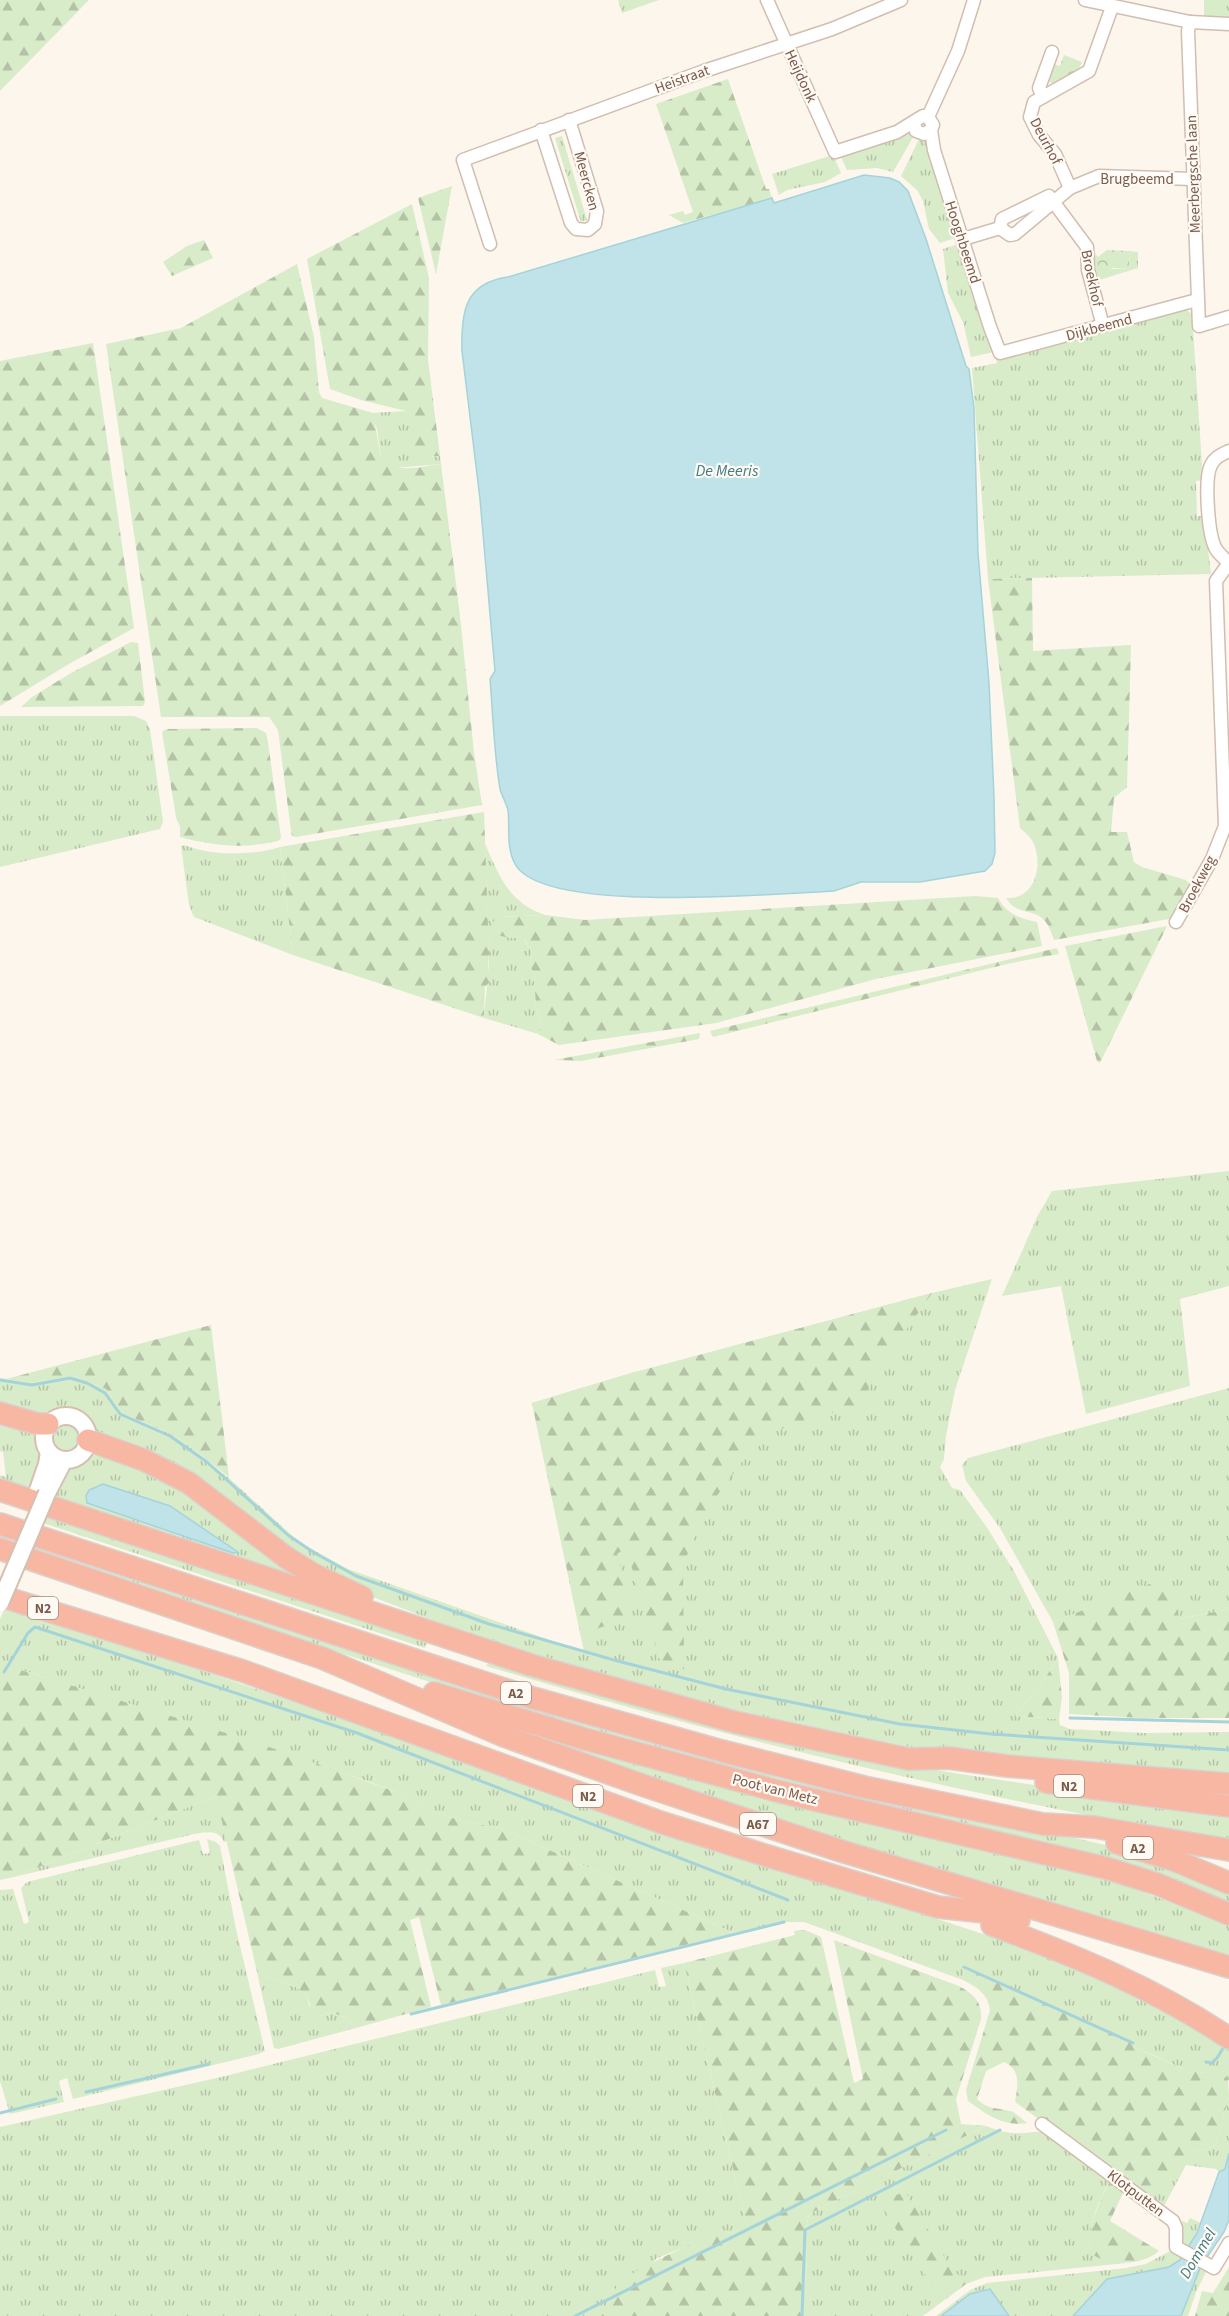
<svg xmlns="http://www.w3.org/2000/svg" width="1229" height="2316" font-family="'Source Sans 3',sans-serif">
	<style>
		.grass { fill: url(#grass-tufts); fill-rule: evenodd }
		.forest { fill: url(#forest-firs) }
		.park { fill: url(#park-crowns) }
		.water { fill: #bfe3e8; stroke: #a5d3da; stroke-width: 1.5 }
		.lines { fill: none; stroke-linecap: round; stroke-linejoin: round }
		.stream { stroke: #a5d3da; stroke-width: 3 }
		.street-casing { stroke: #d1beb0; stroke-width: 15 }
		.secondary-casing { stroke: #d6c0b0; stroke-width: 20 }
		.highway-casing { stroke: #dad1cd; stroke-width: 24 }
		.street { stroke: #fff; stroke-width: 12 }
		.secondary { stroke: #fff; stroke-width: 16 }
		.highway { stroke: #f7b7a3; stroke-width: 21 }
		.secondary-bridge-casing { stroke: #d6c0b0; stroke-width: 20; stroke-linecap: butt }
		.secondary-bridge { stroke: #fff; stroke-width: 16 }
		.labels { text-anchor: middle; stroke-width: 4.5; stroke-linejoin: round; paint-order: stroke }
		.shield { fill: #fffaf3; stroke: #a28b7f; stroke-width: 1.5 }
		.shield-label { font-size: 14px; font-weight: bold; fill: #7a5c4d }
		.street-label { font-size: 15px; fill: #7a5c4d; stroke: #fffaf3 }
		.water-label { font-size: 16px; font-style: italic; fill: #437c86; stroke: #fffaf3 }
	</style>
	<defs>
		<pattern id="grass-tufts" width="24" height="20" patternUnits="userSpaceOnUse" patternTransform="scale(1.5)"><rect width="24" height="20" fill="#d8ecc9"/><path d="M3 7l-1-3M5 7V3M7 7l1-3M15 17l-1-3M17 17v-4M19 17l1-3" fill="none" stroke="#b4c2a5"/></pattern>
		<pattern id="forest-firs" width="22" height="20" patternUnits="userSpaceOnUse" patternTransform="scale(1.5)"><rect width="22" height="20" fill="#d8ecc9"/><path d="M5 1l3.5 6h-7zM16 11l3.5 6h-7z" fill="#b4c2a5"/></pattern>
		<pattern id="park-crowns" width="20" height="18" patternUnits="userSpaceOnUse" patternTransform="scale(1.5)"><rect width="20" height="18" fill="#d8ecc9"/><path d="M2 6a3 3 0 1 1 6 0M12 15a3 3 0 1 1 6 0" fill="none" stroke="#b4c2a5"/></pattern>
	</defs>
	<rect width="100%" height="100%" fill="#fdf6ec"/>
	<g class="grass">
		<path d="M618,0H659L622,13Z"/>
		<path d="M1204,0H1229V17L1204,16Z"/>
		<path d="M911,127L915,134L893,172L877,168L847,170L839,153Z"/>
		<path d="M562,136L587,220L581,222L555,138Z"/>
		<path d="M920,137H927L958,237L940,243L929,229L923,201L917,190L901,176Z"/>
		<path d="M833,155L841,173L825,182L787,190L779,195L772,174Z"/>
		<path d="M961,243L994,352L971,357L963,322L948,293L943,249Z"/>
		<path d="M1130,251L1138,252V268L1096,281L1092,261L1094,252L1098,257V269H1129Z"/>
		<path d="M1182,307L1192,314L1203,480L1196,481L1197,516H1204L1211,574L988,579L972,368L997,363L996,358Z"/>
		<path d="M406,411L432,457L440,456L441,464L395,468L385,465L381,458L377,429L371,413Z"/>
		<path d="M0,716H134L146,721L150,729L163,822L160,829L0,867Z"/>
		<path d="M485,844C500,877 508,902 545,915L498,917L505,937L524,938L532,953L530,966L534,973L536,1008L542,1023L538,1034L484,1018L489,963Z"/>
		<path d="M184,845C213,856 250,856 280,847L293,955L194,917L189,905L181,846Z"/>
		<path d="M1229,1171V1286L1180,1299L1190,1386L1086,1414L1061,1286L1002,1296L1037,1217L1052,1191Z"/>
		<path d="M992,1279L955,1390L946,1436L944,1459L940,1467L952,1488L960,1490L988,1529L1015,1573L1058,1658L1040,1686L1015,1716L1059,1719L1060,1725L1070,1729L1144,1733L1229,1732V1779L915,1748L739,1711L619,1679L466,1633L347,1587L94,1434C88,1410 66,1404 46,1417L0,1408V1378L30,1383L73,1376L106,1389L124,1414L176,1436L229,1478L299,1542L348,1569L584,1652L532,1403L628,1374L932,1293Z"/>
		<path d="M1229,1388V1609L1179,1619L1165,1579L1053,1622L1000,1528L966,1481L962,1465L968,1458Z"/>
		<path d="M0,1417L40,1429V1461L28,1493L0,1484V1475L6,1477L3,1452L0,1451Z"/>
		<circle cx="66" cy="1438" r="15"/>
		<path d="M90,1451L142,1464L345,1593L54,1501L61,1484L62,1472L67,1467L84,1457ZM87,1496L233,1553L87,1503Z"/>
		<path d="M48,1511L317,1600L316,1606L427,1643L425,1648L43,1523Z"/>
		<path d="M34,1545L282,1628L516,1702L1113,1847L1229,1893V1903L513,1709L31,1552Z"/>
		<path d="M6,1606L101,1636L385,1733L715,1852L910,1910L995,1938L1069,1966L1141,1997L1229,2047V2080C1217,2072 1202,2074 1188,2070C1170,2064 1152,2054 1135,2047L1132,2043L965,1967L963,1980L804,1922H787L734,1933L500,1828L465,1822L432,1811L399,1793L367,1781L22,1670L0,1683V1619Z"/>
		<path d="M489,1662L601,1695L873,1759L960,1774L1229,1814V1838L1216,1836L1214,1838C968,1796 727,1739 486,1666Z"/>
		<path d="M487,1720L1104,1877L1229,1925V1956L843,1845Z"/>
		<path d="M216,1796L227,1841L224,1842C219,1829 206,1832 194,1834L14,1877Z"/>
		<path d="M207,1839L216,1842L220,1846L236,1929L265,2051L259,2054L73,2099L67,2078L59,2081L64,2102L10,2114L0,2081V1890L13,1889L24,1924L29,1922L21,1888L27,1882L199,1840L203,1854L210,1853Z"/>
		<path d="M684,1963L748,2231L738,2236L725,2231L657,2258L601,2316H0V2127L221,2077L655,1970L659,1987L666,1986L661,1968Z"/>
		<path d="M257,1972L296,1987L307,1996L309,2005L320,2016C335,2009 345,2017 356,2028L278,2049L274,2048Z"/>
		<path d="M1229,2097V2153L1225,2169L1219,2172L1216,2169L1186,2165L1163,2208L1149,2198L1153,2196C1161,2186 1166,2172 1175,2163C1186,2151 1202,2152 1215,2145Z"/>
		<path d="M986,2126C997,2130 1008,2134 1020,2133C1030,2133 1037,2130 1046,2133L1110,2181C1098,2201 1088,2226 1090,2249L1106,2260L1127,2263L985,2277L966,2284L923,2316H802L807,2261L805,2233L809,2214Z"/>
		<path d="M1190,2218L1201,2223L1187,2251L1181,2246V2225L1183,2221L1187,2223Z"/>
		<path d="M1170,2251L1183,2256L1175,2264L1169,2267L1107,2279L1073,2316H1009L999,2302L970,2294L941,2316H936L970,2290L987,2283L1126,2268L1146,2264Z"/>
		<path d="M1201,2266L1206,2272L1196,2292L1188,2316H1181Z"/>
	</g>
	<g class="forest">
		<path d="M0,0H89L0,91Z"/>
		<path d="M728,79L766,189H769L772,198L683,223L669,215L683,211L685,215L693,212L656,104Z"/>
		<path d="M452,186L436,274L418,198Z"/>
		<path d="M412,204L429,278L428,360L440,456L423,457L415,449L406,411L361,400L330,389L307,259Z"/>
		<path d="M204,240L213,258L172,276L163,262L187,246Z"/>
		<path d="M297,264L314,337L319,392L322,398L373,413L381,458C392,475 423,466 441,464L460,616L474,753L482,805L296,837L292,836L291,831L278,730L269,717H161L106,344L181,328Z"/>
		<path d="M93,343L134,628L69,664L0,706V361Z"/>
		<path d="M1032,578L1033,651L1131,645L1127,787L1114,798L1111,832H1127L1134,862L1142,867L1186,880L1191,886L1174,918L1054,940C1051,933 1049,924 1043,919C1031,908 1016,915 1006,898C1035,900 1044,865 1033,842C1030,837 1025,832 1020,828L988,579Z"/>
		<path d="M131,642L138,643L145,702L143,706L21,707L32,697L71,673Z"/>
		<path d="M257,728L266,733L268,742L281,838L278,841C242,849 215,846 180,837V827L176,817L162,732L166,729Z"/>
		<path d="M484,812L489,953L488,968L491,980L485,987L484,1018L293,955L280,847Z"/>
		<path d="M975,896L998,898C1007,914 1019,918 1037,922L1042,946L876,979L716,1023L559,1045L538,1034L542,1023L536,1008L534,973L530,966L532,953L525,939L505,937L495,934L492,923L497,917L545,915L585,920Z"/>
		<path d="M1167,926L1100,1063L1097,1061L1065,946Z"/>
		<path d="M1057,948L1059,954L1011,963L713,1037L710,1031Z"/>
		<path d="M700,1033L699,1039L581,1061L554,1060Z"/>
		<path d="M932,1293L893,1349L857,1406L806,1420L760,1437L708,1508L683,1564L684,1669L675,1671L659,1658L626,1548L617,1554L629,1604L620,1621L593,1630L580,1631L532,1403L628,1374Z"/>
		<path d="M211,1325L229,1477L176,1436L124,1414L106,1389L73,1376L30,1383L6,1379Z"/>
		<path d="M1165,1578L1180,1619L1229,1609V1718H1141L1069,1714V1673L1053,1622Z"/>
		<path d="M1058,1658L1062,1697L1059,1719L1015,1716L1040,1686Z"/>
		<path d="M21,1670L255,1742L399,1793L432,1811L465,1822L500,1828L734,1933L441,2005L419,1917L410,1920L431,2007L356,2028C345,2017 335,2009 320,2016L313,2013L307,1996L296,1987L257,1972L216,1796L14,1877L0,1880V1683Z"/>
		<path d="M805,1930L821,1937L854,2083L863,2079L834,1940L959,1986C974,1995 982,2001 981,2019L956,2099L961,2124L986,2126L809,2214L805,2233L807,2261L802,2316H601L613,2302L612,2294L619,2284L639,2269L713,2233L725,2231L738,2236L748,2231L684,1963L795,1935L794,1931Z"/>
		<path d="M964,1967L1133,2043L1135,2047C1153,2055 1171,2065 1189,2070C1202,2074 1216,2072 1228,2078L1229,2097L1215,2145C1202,2152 1186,2151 1175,2163C1165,2173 1163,2193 1149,2198L1015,2102C1018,2086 1021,2069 1004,2062L986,2071L977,2099C986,2109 998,2108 1010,2111C1015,2112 1022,2119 1027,2123C1003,2127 986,2114 968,2101L966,2090L990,2010C988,1994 977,1987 963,1980Z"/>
		<path d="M1110,2181L1124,2191L1110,2221L1159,2251C1147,2261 1132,2264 1116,2262C1109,2261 1100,2260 1094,2255C1080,2241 1102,2195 1110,2181Z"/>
		<path d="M905,2191L948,2263L966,2284L946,2299L919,2267L880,2203Z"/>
		<path d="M1229,2267V2316H1195L1202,2291L1213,2293Z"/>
	</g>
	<g class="park">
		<path d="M1064,55L1082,62L1078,72L1066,76L1062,83L1057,85L1044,80L1053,64L1060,66Z"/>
		<path d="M1107,250L1130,251L1129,269L1112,268L1107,273H1103L1098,269V257Z"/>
	</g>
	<g class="water">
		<path d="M864,175L890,178L899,182L908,191L926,239L966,366L969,369L974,408L978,553L989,683L994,797L995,853L992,864L985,871L920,882H861L834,891L818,892C764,894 542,914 515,864C506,847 510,828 508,810C506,803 502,796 500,789C494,753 493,715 490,679L495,671L480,499L462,351C461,313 464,283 508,277L772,198L774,203Z"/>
		<path d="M103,1484L170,1506L238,1552L233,1553L87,1503L86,1496L89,1490Z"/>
		<path d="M1229,2153V2220L1224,2232L1201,2266L1181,2316H1073L1107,2279L1169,2267L1180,2260L1197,2233L1219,2172L1225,2169Z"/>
		<path d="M990,2289L1009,2316H941L970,2294Z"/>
	</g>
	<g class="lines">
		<g class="stream">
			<path d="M0,1380L32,1385L70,1378L87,1383L105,1393L120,1414L170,1436L207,1462L288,1535L313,1552L356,1576L489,1624L614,1660L726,1689L900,1724L991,1734L1229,1750"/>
			<path d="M4,1672L28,1633L35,1627L357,1733L788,1900"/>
			<path d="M1070,1718L1229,1722"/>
			<path d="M964,1967L1133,2043"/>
			<path d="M411,2014L784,1922"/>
			<path d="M1206,2062L1212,2063L1217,2058L1225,2045"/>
			<path d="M86,2092L209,2064"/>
			<path d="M0,2113L56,2099"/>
			<path d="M575,2316L946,2130"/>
			<path d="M802,2316L805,2230L1000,2130"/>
		</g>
		<defs>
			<g id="street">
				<path d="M767,0L835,152L897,132L923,116L928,117L933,125L931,130L924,134L916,131L914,123"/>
				<path d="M1085,0L1190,22L1229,24"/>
				<path d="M1190,22L1188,31L1199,326L1229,317"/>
				<path d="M1043,97L1039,88L1052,52"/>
				<path d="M928,117L958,51L974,0"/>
				<path d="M541,130L571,223L576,229L588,230L595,224L597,211L569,120"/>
				<path d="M931,130L934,150L990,327L1000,353L1197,300"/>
				<path d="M1070,188L1055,154L1039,135L1030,117L1034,102L1089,71L1112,7"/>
				<path d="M1000,228L1010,235L1015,234L1070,188L1099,176L1193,179"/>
				<path d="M1000,228L1002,219L1049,196L1087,247L1088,270L1103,326"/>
				<path d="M963,239L1000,228"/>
				<path d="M490,244L463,160L704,71L832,29L901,0"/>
				<path d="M1229,451C1221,455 1215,457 1211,465C1204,479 1208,536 1216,549C1219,554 1225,559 1229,563"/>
				<path d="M1176,922L1212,859L1225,826L1216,581L1229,563"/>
				<path d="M1042,2124L1173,2221L1176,2228V2247L1214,2268L1229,2243"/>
			</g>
			<g id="secondary">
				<circle cx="66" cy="1438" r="22"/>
				<path d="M38,1490L47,1464L49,1452"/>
				<path d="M47,1493L64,1460"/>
			</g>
			<g id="highway">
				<path d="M0,1413L38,1424H48"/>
				<path d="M88,1440L144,1460L189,1483L287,1558L313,1574L362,1597"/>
				<path d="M0,1490L531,1665L735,1722L909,1759L949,1758L1007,1766L1229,1784"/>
				<path d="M0,1524L519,1694L722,1751L864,1787L1043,1824L1094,1827L1229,1850"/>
				<path d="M0,1549L322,1658L504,1736L642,1785L841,1851L1229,1967"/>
				<path d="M0,1596L243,1671L660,1822L758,1853L938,1907L994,1913L1019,1920"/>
				<path d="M434,1693L585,1739L781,1792L1106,1868L1157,1884L1229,1914"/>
				<path d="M1046,1782L1229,1806"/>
				<path d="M1117,1843L1174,1860L1229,1883"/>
				<path d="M992,1925C1076,1956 1154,1988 1229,2038"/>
			</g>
		</defs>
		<use href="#street" class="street-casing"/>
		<use href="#secondary" class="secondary-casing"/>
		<use href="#highway" class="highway-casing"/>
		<use href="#street" class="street"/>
		<use href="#secondary" class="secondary"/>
		<use href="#highway" class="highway"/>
		<defs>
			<path id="secondary-bridge" d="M0,1603L47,1493"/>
		</defs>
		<use href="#secondary-bridge" class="secondary-bridge-casing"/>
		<use href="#secondary-bridge" class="secondary-bridge"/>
	</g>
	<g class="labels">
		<g class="shield">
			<rect x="28" y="1597" width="30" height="22" rx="4.5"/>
			<rect x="501" y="1682" width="30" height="22" rx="4.5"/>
			<rect x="1054" y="1775" width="30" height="22" rx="4.5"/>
			<rect x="573" y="1785" width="30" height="22" rx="4.5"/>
			<rect x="740" y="1813" width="36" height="22" rx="4.5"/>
			<rect x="1123" y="1837" width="30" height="22" rx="4.5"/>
		</g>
		<g class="shield-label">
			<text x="43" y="1613">N2</text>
			<text x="516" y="1698">A2</text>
			<text x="1069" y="1791">N2</text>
			<text x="588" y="1801">N2</text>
			<text x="758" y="1829">A67</text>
			<text x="1138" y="1853">A2</text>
		</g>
		<g class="street-label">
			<text transform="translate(801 76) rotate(65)" y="5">Heijdonk</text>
			<text transform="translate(682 79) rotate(-20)" y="5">Heistraat</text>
			<text transform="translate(1046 141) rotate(62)" y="5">Deurhof</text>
			<text transform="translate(1193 174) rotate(-92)" y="5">Meerbergsche laan</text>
			<text x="1137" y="184">Brugbeemd</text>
			<text transform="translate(587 181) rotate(75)" y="5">Meercken</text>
			<text transform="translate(963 242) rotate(72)" y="5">Hooghbeemd</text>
			<text transform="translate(1092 278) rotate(78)" y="5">Broekhof</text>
			<text transform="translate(1099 327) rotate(-15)" y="5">Dijkbeemd</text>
			<text transform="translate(1197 884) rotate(-62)" y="5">Broekweg</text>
			<text transform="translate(775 1789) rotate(14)" y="5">Poot van Metz</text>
			<text transform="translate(1136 2193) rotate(37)" y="5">Klotputten</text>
		</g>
		<g class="water-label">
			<text x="727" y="476">De Meeris</text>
			<text transform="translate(1197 2253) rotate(-59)" y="6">Dommel</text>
		</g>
	</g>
</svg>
